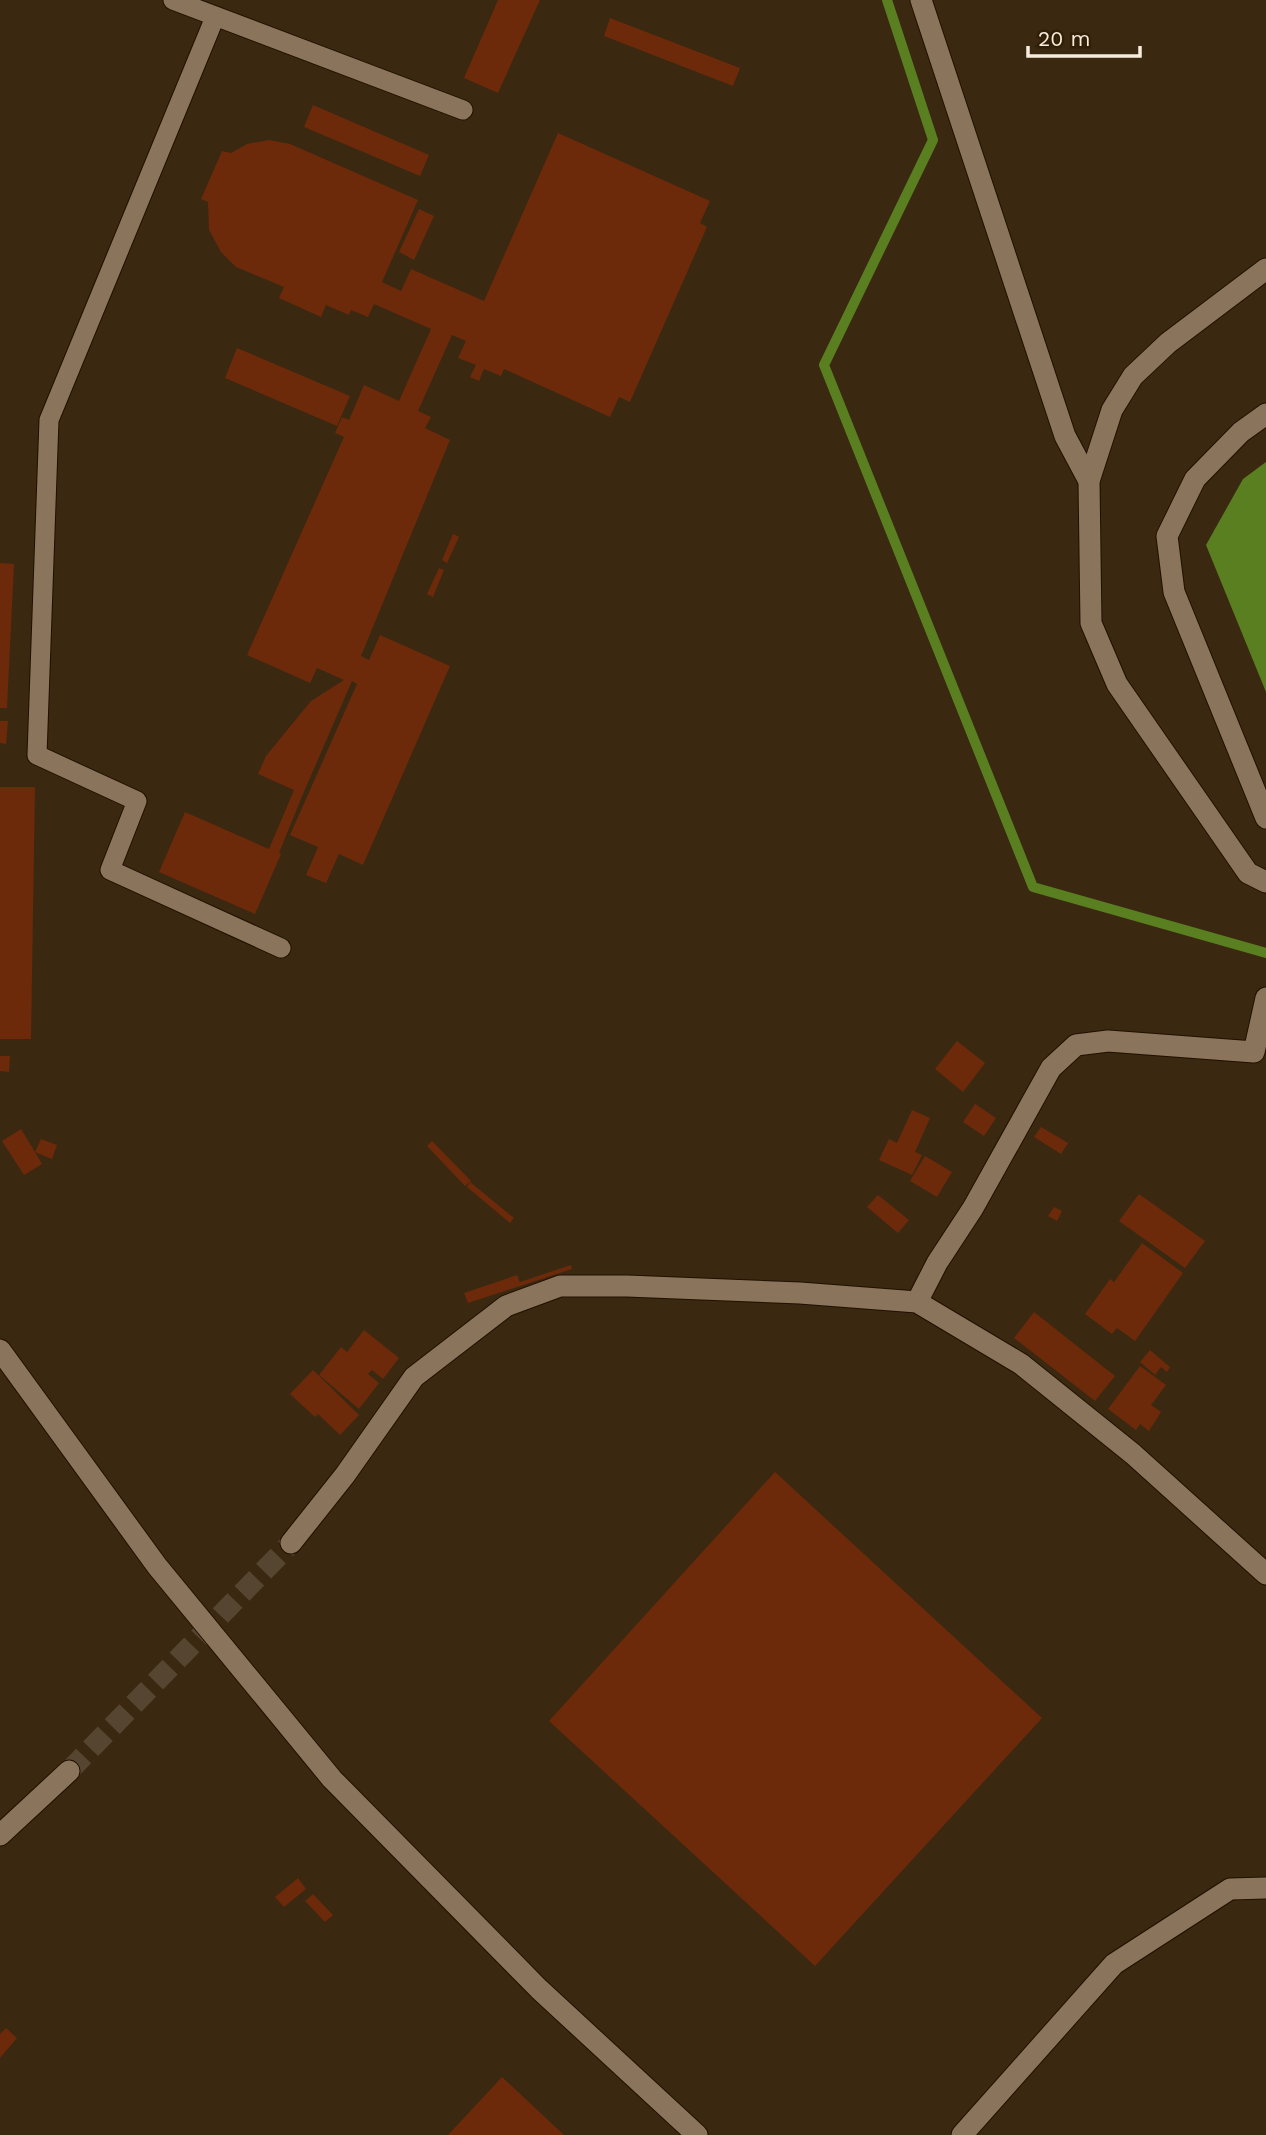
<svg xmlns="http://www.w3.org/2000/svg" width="1266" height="2135" font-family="'Work Sans',sans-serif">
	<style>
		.water { fill: #5a7f21 }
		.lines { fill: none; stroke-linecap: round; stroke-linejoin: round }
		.stream { stroke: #5a7f21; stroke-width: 10 }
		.building { fill: #6c2a0a }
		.street-tunnel { stroke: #564530; stroke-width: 21; stroke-dasharray: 21 10; stroke-linecap: butt }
		.lane-casing { stroke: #211000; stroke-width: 21 }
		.street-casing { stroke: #211000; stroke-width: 23 }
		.secondary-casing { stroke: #211000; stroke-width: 23 }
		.lane { stroke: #8a745b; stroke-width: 19 }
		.street { stroke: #8a745b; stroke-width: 21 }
		.secondary { stroke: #8a745b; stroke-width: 21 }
	</style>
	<rect width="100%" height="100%" fill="#3a2811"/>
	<path class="water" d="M1266,462V692L1206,545L1243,479Z"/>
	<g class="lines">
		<path class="stream" d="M887,0L933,140L824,365L1033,887L1266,953"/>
	</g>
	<g class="building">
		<path d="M498,0H540L498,93L464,78Z"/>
		<path d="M610,18L740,68L733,86L604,36Z"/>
		<path d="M313,105L429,155L420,176L304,127Z"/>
		<path d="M558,133L710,201L700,223L707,227L630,402L619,397L610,417L504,369L501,376L484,369L479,381L470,377L476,365L458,358L466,341L452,335L418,411L431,417L425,428L450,440L361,656L369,660L380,635L450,666L363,865L339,854L326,883L306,875L318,847L290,835L357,684L352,681L303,794L279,853L281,854L255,914L159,872L185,812L269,849L294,790L258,774L266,756L311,701L344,680L317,668L310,683L247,655L344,437L335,433L342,417L349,420L364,385L399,401L431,329L374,304L368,317L351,310L349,315L326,305L321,317L279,298L284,287L236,267L221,252L209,230L208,202L201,199L222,151L231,153L247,144L269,140L290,144L418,200L382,282L401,291L411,269L484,301Z"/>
		<path d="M419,209L434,216L414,260L399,252Z"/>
		<path d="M237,348L350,396L337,426L225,378Z"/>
		<path d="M453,534L459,537L447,563L442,560Z"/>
		<path d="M0,563L14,564L7,708H0Z"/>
		<path d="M439,568L444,570L433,597L427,594Z"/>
		<path d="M0,721H8L6,744L0,743Z"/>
		<path d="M0,787H35L31,1039H0Z"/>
		<path d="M957,1041L985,1063L963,1092L935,1069Z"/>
		<path d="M0,1056H10L9,1072L0,1071Z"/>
		<path d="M975,1104L996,1118L984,1136L963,1122Z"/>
		<path d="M912,1110L930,1118L915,1152L922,1155L912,1175L879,1160L889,1139L897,1143Z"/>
		<path d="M1041,1127L1068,1143L1061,1154L1034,1137Z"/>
		<path d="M21,1129L35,1152L41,1139L57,1145L52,1159L35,1152L42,1164L24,1175L2,1141Z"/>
		<path d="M432,1141L471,1181L465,1186L427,1146Z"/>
		<path d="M925,1156L952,1172L937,1197L910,1181Z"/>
		<path d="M470,1182L514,1218L510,1223L467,1187Z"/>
		<path d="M1139,1194L1205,1241L1185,1268L1119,1221Z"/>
		<path d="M878,1195L909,1220L898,1233L867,1207Z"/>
		<path d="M1054,1207L1062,1211L1057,1221L1048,1216Z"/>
		<path d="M1142,1243L1183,1273L1135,1341L1117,1328L1112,1334L1085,1314L1110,1279L1114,1282Z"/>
		<path d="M571,1265L572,1269L468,1303L464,1293L517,1275L520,1282Z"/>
		<path d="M1034,1312L1115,1376L1095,1401L1014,1338Z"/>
		<path d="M364,1330L399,1358L383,1379L372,1370L368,1374L379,1383L359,1409L319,1375L341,1347L347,1352Z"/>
		<path d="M1150,1350L1170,1367L1167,1372L1161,1367L1155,1375L1140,1362Z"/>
		<path d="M1140,1366L1166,1385L1151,1405L1161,1412L1149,1431L1140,1424L1136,1430L1108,1409Z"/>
		<path d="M313,1370L359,1415L340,1435L318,1414L315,1417L290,1394Z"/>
		<path d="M775,1472L1042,1718L815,1966L549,1721Z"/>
		<path d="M298,1878L306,1889L284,1907L275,1897Z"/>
		<path d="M313,1894L333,1915L325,1922L305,1901Z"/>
		<path d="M6,2028L17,2038L0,2058V2034Z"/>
		<path d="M502,2077L564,2135H448Z"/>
	</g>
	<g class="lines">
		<path class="street-tunnel" d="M69,1771L291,1543"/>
		<defs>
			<g id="lane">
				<path d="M173,0L463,110"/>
				<path d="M215,17L49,420L37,755L137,801L110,870L281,948"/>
			</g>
			<g id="street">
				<path d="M921,0L1065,436L1089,481"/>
				<path d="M1266,269L1168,343L1133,376L1112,410L1089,481L1091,623L1117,684L1248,873L1266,882"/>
				<path d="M1266,414L1241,432L1195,479L1167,536L1174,592L1266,818"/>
				<path d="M917,1302L937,1263L973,1208L1051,1068L1076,1045L1108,1041L1254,1052L1266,998"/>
				<path d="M291,1543L345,1475L414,1377L506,1306L560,1286H627L800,1293L917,1302L1021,1364L1133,1454L1266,1574"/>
				<path d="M0,1835L69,1771"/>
			</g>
			<g id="secondary">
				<path d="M0,1350L157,1566L332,1779L539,1989L697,2135"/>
				<path d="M962,2135L1114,1964L1230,1889L1266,1888"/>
			</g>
		</defs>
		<use href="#lane" class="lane-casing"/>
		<use href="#street" class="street-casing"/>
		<use href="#secondary" class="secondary-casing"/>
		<use href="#lane" class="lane"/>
		<use href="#street" class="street"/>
		<use href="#secondary" class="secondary"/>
	</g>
	<path d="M1028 46v10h112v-10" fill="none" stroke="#f8ecde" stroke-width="3.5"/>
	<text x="1038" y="46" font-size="21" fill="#f8ecde" stroke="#301e07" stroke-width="5" paint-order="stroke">20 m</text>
</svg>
